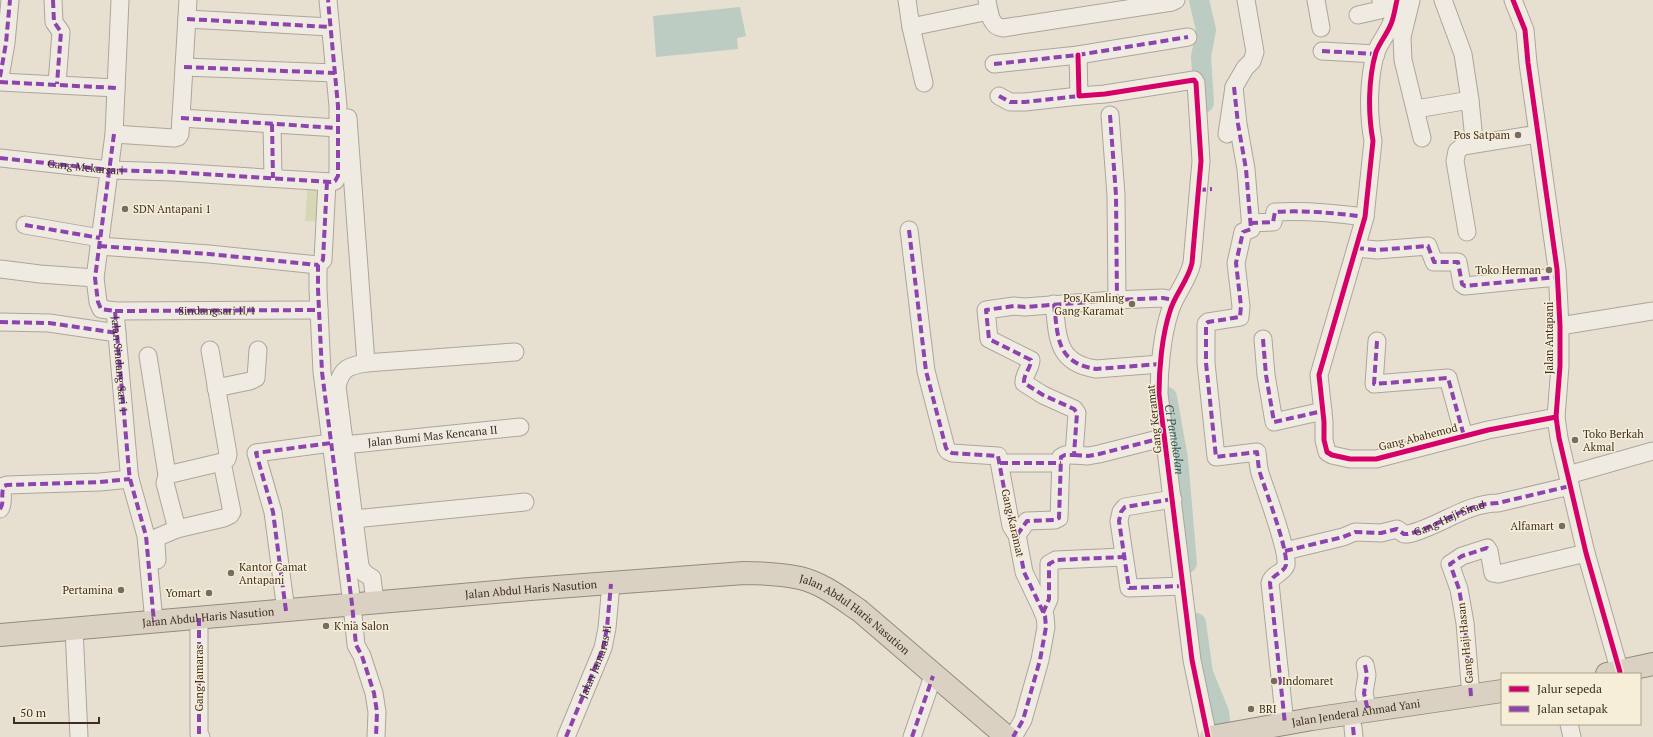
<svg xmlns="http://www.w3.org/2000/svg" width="1653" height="737" font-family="'PT Serif',serif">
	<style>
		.green { fill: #d6d7b3 }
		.water { fill: #bcccc2 }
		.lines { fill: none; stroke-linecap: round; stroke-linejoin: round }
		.river { stroke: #bcccc2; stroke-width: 20 }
		.minor-casing { stroke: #ada599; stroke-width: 19 }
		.highway-casing { stroke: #928b80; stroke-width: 24 }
		.minor { stroke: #efebe3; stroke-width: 17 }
		.highway { stroke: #dad1c2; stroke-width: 22 }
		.quiet { stroke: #8e44ad; stroke-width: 4; stroke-dasharray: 8 4; stroke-linecap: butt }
		.cycleway-casing { stroke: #f7eed8; stroke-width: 8 }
		.cycleway { stroke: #d6006c; stroke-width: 5 }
		.poi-dot { fill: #786c5e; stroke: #f7eed8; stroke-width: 1.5 }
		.labels { text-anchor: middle; stroke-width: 3; stroke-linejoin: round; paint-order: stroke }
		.poi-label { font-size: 11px; fill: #3d2e20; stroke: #f7eed8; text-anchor: end }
		.street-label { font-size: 11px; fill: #3d2e20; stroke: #f7eed8 }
		.water-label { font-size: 12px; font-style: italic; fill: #2f5d5a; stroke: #f7eed8 }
	</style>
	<rect width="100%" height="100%" fill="#e7e0d1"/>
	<path class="green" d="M308,183L325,184L323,222L305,221Z"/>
	<path class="water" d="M740,7L746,36L737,38L738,49L656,57L653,16Z"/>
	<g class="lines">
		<g class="river">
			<path d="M1199,0L1206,30L1201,57L1204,103"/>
			<path id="s1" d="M1167,397L1178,459L1187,563"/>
			<path d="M1196,623L1203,673L1219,712L1222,737"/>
		</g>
		<defs>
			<g id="minor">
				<path d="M53,0L54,22L61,32L57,84"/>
				<path id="s2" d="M120,0L114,134L95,278L98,302L101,309L115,311L129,471L130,479L146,536L154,622"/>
				<path d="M907,0L911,27L924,83"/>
				<path d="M987,0C989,11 990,27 1003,28L1172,2L1176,0"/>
				<path d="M1316,0L1321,28"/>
				<path d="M1397,0C1395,8 1394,17 1391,24C1387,34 1380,42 1376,52C1368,79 1368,114 1373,141L1365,217L1319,375L1324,422V440L1327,452L1332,455L1350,459H1376L1488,430L1556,417"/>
				<path d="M1411,0L1402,37L1403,60L1422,138"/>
				<path d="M1443,0L1463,54L1470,100L1473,130"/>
				<path d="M1513,0L1525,30L1528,63L1557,269L1560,326V366L1556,417L1559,438L1586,553L1620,672"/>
				<path d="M1358,15L1380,10L1382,6L1381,0"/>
				<path d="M187,19L330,27"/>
				<path d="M911,27L989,11"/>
				<path d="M1322,51L1376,54"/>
				<path d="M1078,55L1079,96L1105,94L1194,80L1196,83L1201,161L1192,263C1188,281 1175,294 1170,311C1162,335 1159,369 1159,394L1192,660L1208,737"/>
				<path d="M994,64L1078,55L1188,37"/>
				<path d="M184,67L335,73"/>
				<path d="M0,77L6,43L10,0"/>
				<path d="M0,82L116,88"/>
				<path d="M1234,87L1238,124L1246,169L1251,229L1243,232L1236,263L1241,306L1240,317L1208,322L1206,324V363L1216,457L1257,452C1258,459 1258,466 1260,473C1266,492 1288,549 1286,565C1284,573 1272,574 1270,583L1285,724"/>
				<path d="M999,96L1010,102H1025L1079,96"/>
				<path d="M1416,109L1470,100"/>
				<path d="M1110,115L1116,195L1117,300"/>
				<path d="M181,118L338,128"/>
				<path d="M348,118L366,363"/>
				<path d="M272,124L273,178"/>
				<path d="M114,134L174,138L178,137L180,134L188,0"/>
				<path d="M1227,134L1234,87L1245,68L1252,61L1255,52L1246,0"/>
				<path id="s3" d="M0,158L110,170L172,172L331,182L335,181L338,176V106L328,0"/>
				<path d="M327,182L323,260L318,265V289L322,372L352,604L356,645L362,656L374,693L377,712L376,737"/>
				<path d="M1250,223L1273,222L1275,212C1305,210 1335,213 1365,217"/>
				<path d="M25,225L100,238"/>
				<path d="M909,230L926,371L946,448L948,451L952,453L998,456L1011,526L1017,535L1024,572L1045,616L1046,627L1040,660L1023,720L1013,737"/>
				<path d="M1467,232L1455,161L1457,151L1463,146L1538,134"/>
				<path d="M99,246L209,254L318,265"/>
				<path d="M1356,248L1377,250L1428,246L1434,262H1458L1462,284L1465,286L1557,277"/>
				<path d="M0,269L40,274L95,278"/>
				<path d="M1054,304C1058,337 1056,363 1096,369L1160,364"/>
				<path d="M115,311L319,310"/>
				<path d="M0,322L49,323L117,333"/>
				<path d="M1560,326L1653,311"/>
				<path d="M1263,339L1266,375L1274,422L1323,411"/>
				<path d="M1377,341L1374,384L1448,378L1464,436"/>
				<path d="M148,356L167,475"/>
				<path d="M216,388L250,381L256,378L258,350"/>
				<path id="s4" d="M344,445L520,427"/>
				<path d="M1074,455L1088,456L1099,454L1166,437"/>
				<path d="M1000,463H1061"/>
				<path d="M1568,475L1653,451"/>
				<path d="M1173,499L1125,507L1121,512L1119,521L1129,588L1183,586"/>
				<path d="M0,509C5,503 0,494 4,486L7,485L100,482L130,479"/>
				<path d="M354,519L525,502"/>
				<path d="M177,529L165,483L167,475L222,462"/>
				<path d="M1017,535L1027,521L1055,520L1059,518L1061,457L1065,455H1074L1077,413L1074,409L1043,395L1024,383C1023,375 1031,368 1031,360L989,339L986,310L1014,306L1025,307L1114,300L1163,298L1174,300"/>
				<path d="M1285,551L1343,537L1355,532L1381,533L1397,529L1404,534H1408C1439,527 1466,503 1498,503L1570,486"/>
				<path d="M157,560L156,543L158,537L177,529L224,518L230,515L232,512L222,462L227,459L228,454L210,350"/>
				<path d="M375,602L372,578L364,573L360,566L337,386C342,368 348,366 366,363L515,352"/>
				<path d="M286,611L273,512L256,453L331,443"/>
				<path d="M1043,613L1049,599V564L1056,560L1123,557"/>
				<path d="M199,618V734L201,737"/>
				<path d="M74,628L79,737"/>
				<path d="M1365,665L1367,675L1364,693L1368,711"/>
				<path d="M1471,696L1465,623L1459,589L1450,564L1462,556L1487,548L1489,551L1493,573L1498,574L1586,553"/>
				<path d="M1569,724L1572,737"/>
				<path d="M1353,727L1354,737"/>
				<path id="s5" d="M566,737L603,648L607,628L611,584"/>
				<path d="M912,737L933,676"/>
			</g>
			<g id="highway">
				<path id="s6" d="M0,635L530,589L744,573C762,573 781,574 800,578C822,583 841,598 860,611L1007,737"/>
				<path d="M1607,674L1653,664"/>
				<path id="s7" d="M1211,737L1312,719L1502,691"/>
			</g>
		</defs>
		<use href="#minor" class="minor-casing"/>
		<use href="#highway" class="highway-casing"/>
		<use href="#minor" class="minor"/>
		<use href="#highway" class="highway"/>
		<g class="quiet">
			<path d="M53,0L54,22L61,32L57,84"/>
			<path d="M187,19L330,27"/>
			<path d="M1322,51L1376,54"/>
			<path d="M994,64L1078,55L1188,37"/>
			<path d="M184,67L335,73"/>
			<path d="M0,77L6,43L10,0"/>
			<path d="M0,82L116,88"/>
			<path d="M1234,87L1238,124L1246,169L1251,229L1243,232L1236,263L1241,306L1240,317L1208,322L1206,324V363L1216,457L1257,452C1258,459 1258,466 1260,473C1266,492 1288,549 1286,565C1284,573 1272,574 1270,583L1285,724"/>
			<path d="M999,96L1010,102H1025L1079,96"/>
			<path d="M1110,115L1116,195L1117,300"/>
			<path d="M181,118L338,128"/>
			<path d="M272,124L273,178"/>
			<path d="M114,134L95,278L98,302L101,309L115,311L129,471L130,479L146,536L154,622"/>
			<path d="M0,158L110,170L172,172L331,182L335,181L338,176V106L328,0"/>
			<path d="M327,182L323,260L318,265V289L322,372L352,604L356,645L362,656L374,693L377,712L376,737"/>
			<path d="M1198,190L1212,189"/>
			<path d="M1250,223L1273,222L1275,212C1305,210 1335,213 1365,217"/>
			<path d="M25,225L100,238"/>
			<path d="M909,230L926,371L946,448L948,451L952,453L998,456L1011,526L1017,535L1024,572L1045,616L1046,627L1040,660L1023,720L1013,737"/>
			<path d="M99,246L209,254L318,265"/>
			<path d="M1356,248L1377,250L1428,246L1434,262H1458L1462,284L1465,286L1557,277"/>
			<path d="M1054,304C1058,337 1056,363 1096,369L1160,364"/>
			<path id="s8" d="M115,311L319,310"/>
			<path d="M0,322L49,323L117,333"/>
			<path d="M1263,339L1266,375L1274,422L1323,411"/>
			<path d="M1377,341L1374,384L1448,378L1464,436"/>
			<path d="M1074,455L1088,456L1099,454L1166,437"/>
			<path d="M1000,463H1061"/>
			<path d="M1173,499L1125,507L1121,512L1119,521L1129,588L1183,586"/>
			<path d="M0,509C5,503 0,494 4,486L7,485L100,482L130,479"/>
			<path d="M1017,535L1027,521L1055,520L1059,518L1061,457L1065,455H1074L1077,413L1074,409L1043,395L1024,383C1023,375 1031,368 1031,360L989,339L986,310L1014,306L1025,307L1114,300L1163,298L1174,300"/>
			<path id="s9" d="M1285,551L1343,537L1355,532L1381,533L1397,529L1404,534H1408C1439,527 1466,503 1498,503L1570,486"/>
			<path d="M286,611L273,512L256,453L331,443"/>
			<path d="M1043,613L1049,599V564L1056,560L1123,557"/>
			<path d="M199,618V734L201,737"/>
			<path d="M1365,665L1367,675L1364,693L1368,711"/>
			<path d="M1471,696L1465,623L1459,589L1450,564L1462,556L1487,548L1489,550"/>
			<path d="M1353,727L1354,737"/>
			<path d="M566,737L603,648L607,628L611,584"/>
			<path d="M912,737L933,676"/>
		</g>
		<defs>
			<g id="cycleway">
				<path d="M1397,0C1395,8 1394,17 1391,24C1387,34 1380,42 1376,52C1368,79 1368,114 1373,141L1365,217L1319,375L1324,422V440L1327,452L1332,455L1350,459H1376L1488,430L1556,417"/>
				<path d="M1513,0L1525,30L1528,63L1557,269L1560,326V366L1556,417L1559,438L1586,553L1620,672"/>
				<path d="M1078,55L1079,96L1105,94L1194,80L1196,83L1201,161L1192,263C1188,281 1175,294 1170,311C1162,335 1159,369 1159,394L1192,660L1208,737"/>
			</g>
		</defs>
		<use href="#cycleway" class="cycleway-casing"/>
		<use href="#cycleway" class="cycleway"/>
	</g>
	<g class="poi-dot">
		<circle cx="1518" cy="135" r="4"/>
		<circle cx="125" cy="209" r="4"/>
		<circle cx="1549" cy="270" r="4"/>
		<circle cx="1132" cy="304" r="4"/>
		<circle cx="1575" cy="440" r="4"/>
		<circle cx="1562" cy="526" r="4"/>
		<circle cx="231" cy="573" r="4"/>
		<circle cx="121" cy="590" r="4"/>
		<circle cx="209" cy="593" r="4"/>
		<circle cx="326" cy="626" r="4"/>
		<circle cx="1274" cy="681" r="4"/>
		<circle cx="1251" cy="709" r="4"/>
	</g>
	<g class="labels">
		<g class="poi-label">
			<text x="1510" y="139">Pos Satpam</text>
			<text x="133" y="213" text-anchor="start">SDN Antapani 1</text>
			<text x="1541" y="274">Toko Herman</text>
			<text x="1124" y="302">Pos Kamling<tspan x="1124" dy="13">Gang Karamat</tspan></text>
			<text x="1583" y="438" text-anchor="start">Toko Berkah<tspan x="1583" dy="13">Akmal</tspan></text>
			<text x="1554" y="530">Alfamart</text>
			<text x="239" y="571" text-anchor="start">Kantor Camat<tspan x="239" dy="13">Antapani</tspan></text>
			<text x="113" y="594">Pertamina</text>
			<text x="201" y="597">Yomart</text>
			<text x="334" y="630" text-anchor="start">K'nia Salon</text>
			<text x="1282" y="685" text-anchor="start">Indomaret</text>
			<text x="1259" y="713" text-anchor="start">BRI</text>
		</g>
		<g class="street-label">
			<text dy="4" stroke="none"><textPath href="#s3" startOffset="86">Gang Mekarsari</textPath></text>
			<text dy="4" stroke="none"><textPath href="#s8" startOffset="102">Sindangsari II/1</textPath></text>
			<text transform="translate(1549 338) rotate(-90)" y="4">Jalan Antapani</text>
			<text dy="4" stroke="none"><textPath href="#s2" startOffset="379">Jalan Sindang Sari 1</textPath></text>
			<text transform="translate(1154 419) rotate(-96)" y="4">Gang Keramat</text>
			<text dy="4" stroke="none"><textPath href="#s4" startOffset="89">Jalan Bumi Mas Kencana II</textPath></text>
			<text transform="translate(1418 437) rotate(-14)" y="4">Gang Abahemod</text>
			<text dy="4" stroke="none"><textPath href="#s9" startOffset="172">Gang Haji Sirad</textPath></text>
			<text transform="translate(1013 523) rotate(77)" y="4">Gang Karamat</text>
			<text dy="4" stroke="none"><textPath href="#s6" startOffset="533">Jalan Abdul Haris Nasution</textPath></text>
			<text dy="4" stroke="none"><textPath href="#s6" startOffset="209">Jalan Abdul Haris Nasution</textPath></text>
			<text dy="4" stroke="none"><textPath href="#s6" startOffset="869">Jalan Abdul Haris Nasution</textPath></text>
			<text transform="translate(1465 643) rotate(-96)" y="4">Gang Haji Hasan</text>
			<text dy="4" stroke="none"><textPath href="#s5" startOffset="81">Jalan Jamaras II</textPath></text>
			<text transform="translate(199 678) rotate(-90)" y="4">Gang Jamaras</text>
			<text dy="4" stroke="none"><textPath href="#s7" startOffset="147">Jalan Jenderal Ahmad Yani</textPath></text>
		</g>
		<g class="water-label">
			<text dy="4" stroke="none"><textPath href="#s1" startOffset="43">Ci Pamokolan</textPath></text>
		</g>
	</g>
	<rect x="1501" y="673" width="140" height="52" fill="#f7eed8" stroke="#ada18e"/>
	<rect x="1509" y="686" width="20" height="6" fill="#d6006c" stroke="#ada18e"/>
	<text x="1537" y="693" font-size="12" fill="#3d2e20">Jalur sepeda</text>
	<rect x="1509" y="706" width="20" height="6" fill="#8e44ad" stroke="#ada18e"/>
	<text x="1537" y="713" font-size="12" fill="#3d2e20">Jalan setapak</text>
	<path d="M14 717v6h85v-6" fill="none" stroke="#3d2e20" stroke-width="2"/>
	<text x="20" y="717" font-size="12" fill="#3d2e20" stroke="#f7eed8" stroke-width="3" paint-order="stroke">50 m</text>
</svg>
